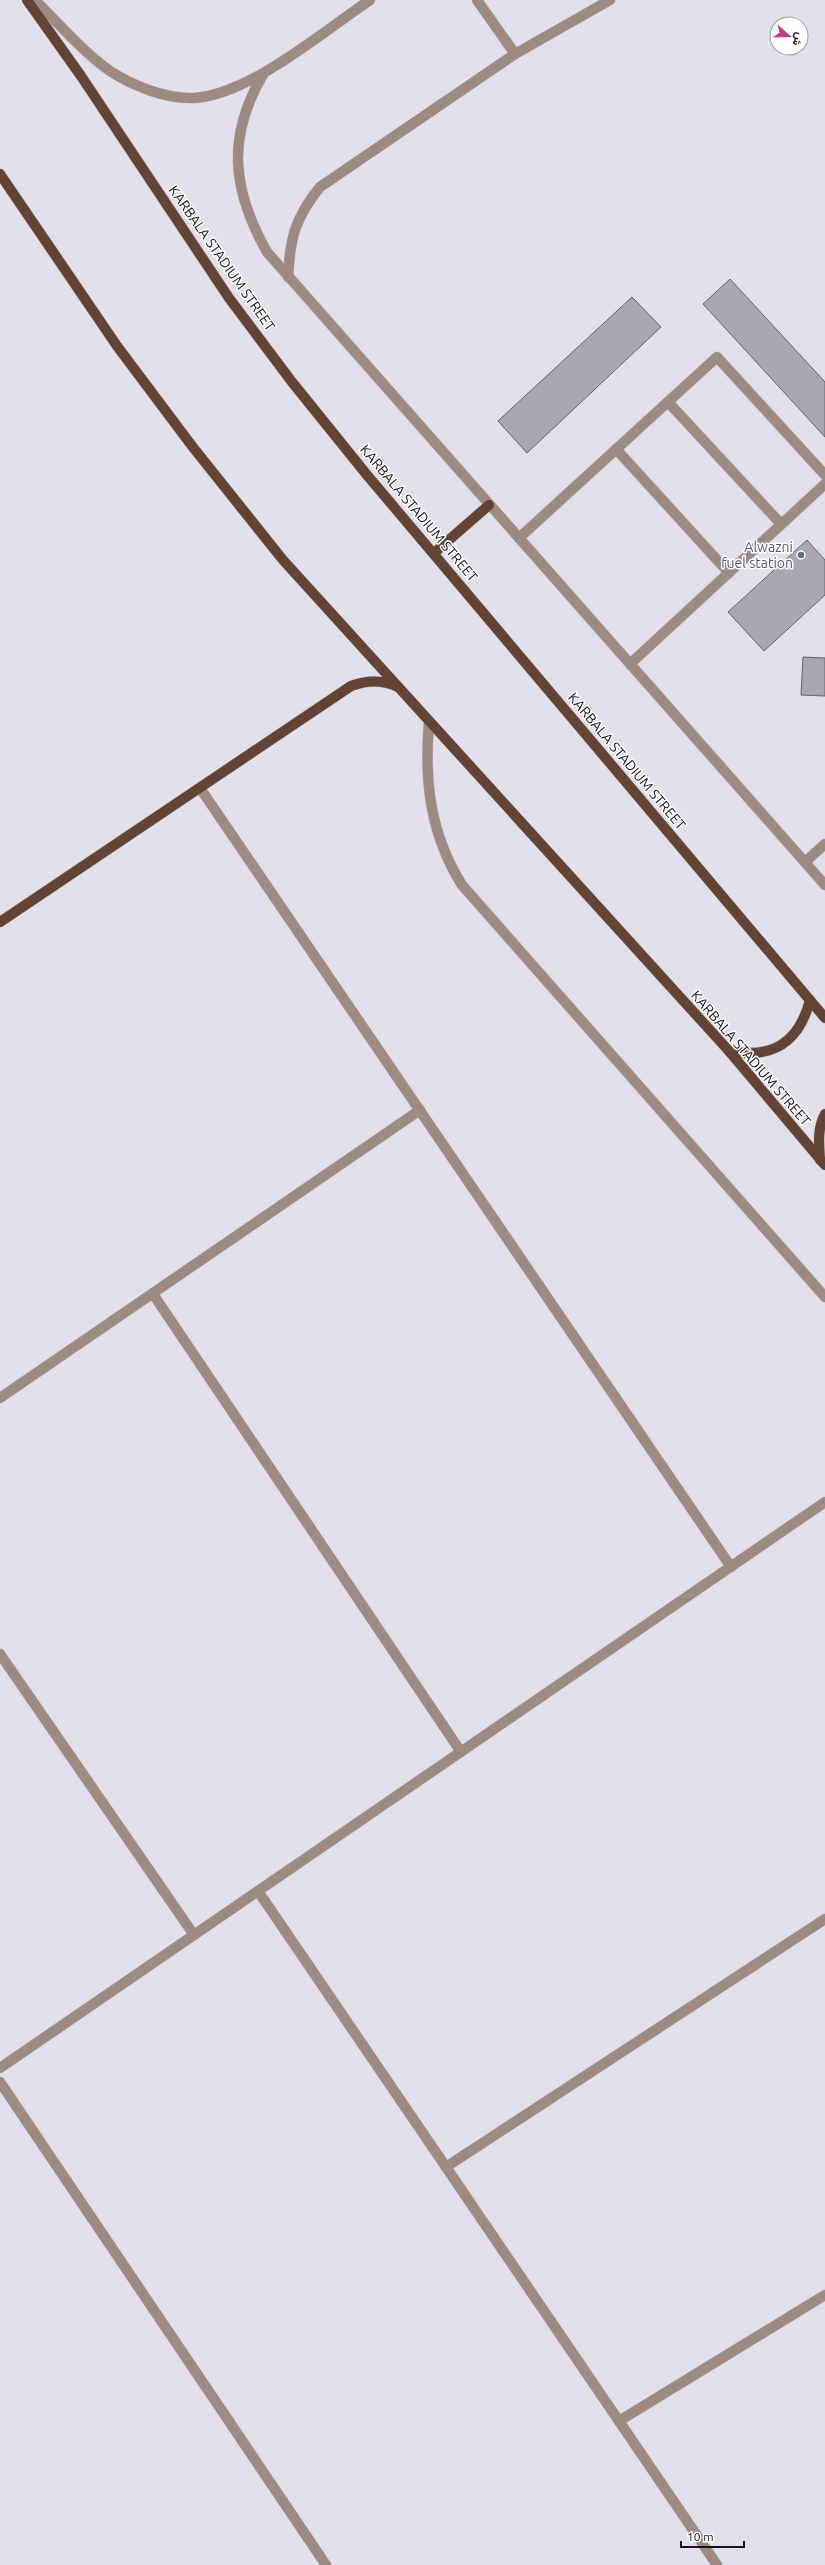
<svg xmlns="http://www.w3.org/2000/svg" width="825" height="2565" font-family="Ubuntu,Vazirmatn,sans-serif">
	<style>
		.building { fill: #a9a7b1; stroke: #64626b }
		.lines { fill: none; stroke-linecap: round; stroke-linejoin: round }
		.minor-casing { stroke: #bdbbc5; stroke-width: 11 }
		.major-casing { stroke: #bdbbc5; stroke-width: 11 }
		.minor { stroke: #9d8a81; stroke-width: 10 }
		.major { stroke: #634334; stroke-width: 10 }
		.service-dot { fill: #5c6f8a; stroke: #fff; stroke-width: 1.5 }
		.labels { text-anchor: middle; stroke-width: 3; stroke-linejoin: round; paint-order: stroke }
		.street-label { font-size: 14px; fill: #141317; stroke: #fff }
		.service-label { font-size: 14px; fill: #4e5e75; stroke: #fff; text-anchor: end }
	</style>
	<rect width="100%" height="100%" fill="#e2e0eb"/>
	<g class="building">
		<path d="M730,279L825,382V437L703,304Z"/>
		<path d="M632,297L661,327L527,453L498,421Z"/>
		<path d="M807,540L825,560V595L764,651L728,612Z"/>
		<path d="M803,657L825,658V696L801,695Z"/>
	</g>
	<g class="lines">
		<defs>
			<g id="minor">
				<path d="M35,0C58,23 84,53 110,71C133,86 166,99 193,98C248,96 324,31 370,0"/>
				<path d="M477,0L515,54"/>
				<path d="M264,73C226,136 232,190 267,252L825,885"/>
				<path d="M288,277C290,238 295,218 320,187L515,54L610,0"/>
				<path d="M668,402L781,524"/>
				<path d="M616,449L729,573"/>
				<path d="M519,538L717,357L825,475"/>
				<path d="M630,664L825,484"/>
				<path d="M429,722C424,781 430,834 462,885L825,1297"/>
				<path d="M200,788L731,1567"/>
				<path d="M805,862L825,844"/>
				<path d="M153,1294L461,1752"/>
				<path d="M0,1398L420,1110"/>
				<path d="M0,1654L194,1935"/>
				<path d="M258,1891L717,2565"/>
				<path d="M0,2068L825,1502"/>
				<path d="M0,2082L326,2565"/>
				<path d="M446,2167L825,1919"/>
				<path d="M619,2421L825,2295"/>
			</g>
			<g id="major">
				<path d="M27,0L81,76L229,298L292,382L367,475L825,1018"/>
				<path d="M0,174L117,346L192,446L283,560L729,1051L825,1165"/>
				<path d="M434,553L489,505"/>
				<path d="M0,922L351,686C367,680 382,679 398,687"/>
				<path d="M729,1051C772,1059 799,1043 810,1000"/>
				<path d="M820,1160C819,1144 817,1129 825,1114"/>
			</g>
		</defs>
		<use href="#minor" class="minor-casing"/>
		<use href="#major" class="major-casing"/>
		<use href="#minor" class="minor"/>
		<use href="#major" class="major"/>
	</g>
	<circle class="service-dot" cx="801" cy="555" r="4"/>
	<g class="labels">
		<g class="street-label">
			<text transform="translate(222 258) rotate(55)" y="5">KARBALA STADIUM STREET</text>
			<text transform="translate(419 513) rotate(50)" y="5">KARBALA STADIUM STREET</text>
			<text transform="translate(627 761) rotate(50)" y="5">KARBALA STADIUM STREET</text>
			<text transform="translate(751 1058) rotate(49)" y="5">KARBALA STADIUM STREET</text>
		</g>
		<g class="service-label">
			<text x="793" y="552">Alwazni<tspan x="793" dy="16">fuel station</tspan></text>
		</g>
	</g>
	<g transform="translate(789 36) rotate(110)"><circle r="19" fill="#ffffff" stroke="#a1a1a2"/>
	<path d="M0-3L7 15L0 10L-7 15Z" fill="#c23e83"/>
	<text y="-6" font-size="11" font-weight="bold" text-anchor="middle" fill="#141317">ش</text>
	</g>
	<path d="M681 2541v6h63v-6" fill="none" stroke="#141317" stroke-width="2"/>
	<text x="687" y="2541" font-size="12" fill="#141317" stroke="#ffffff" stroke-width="3" paint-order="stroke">10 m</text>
</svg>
